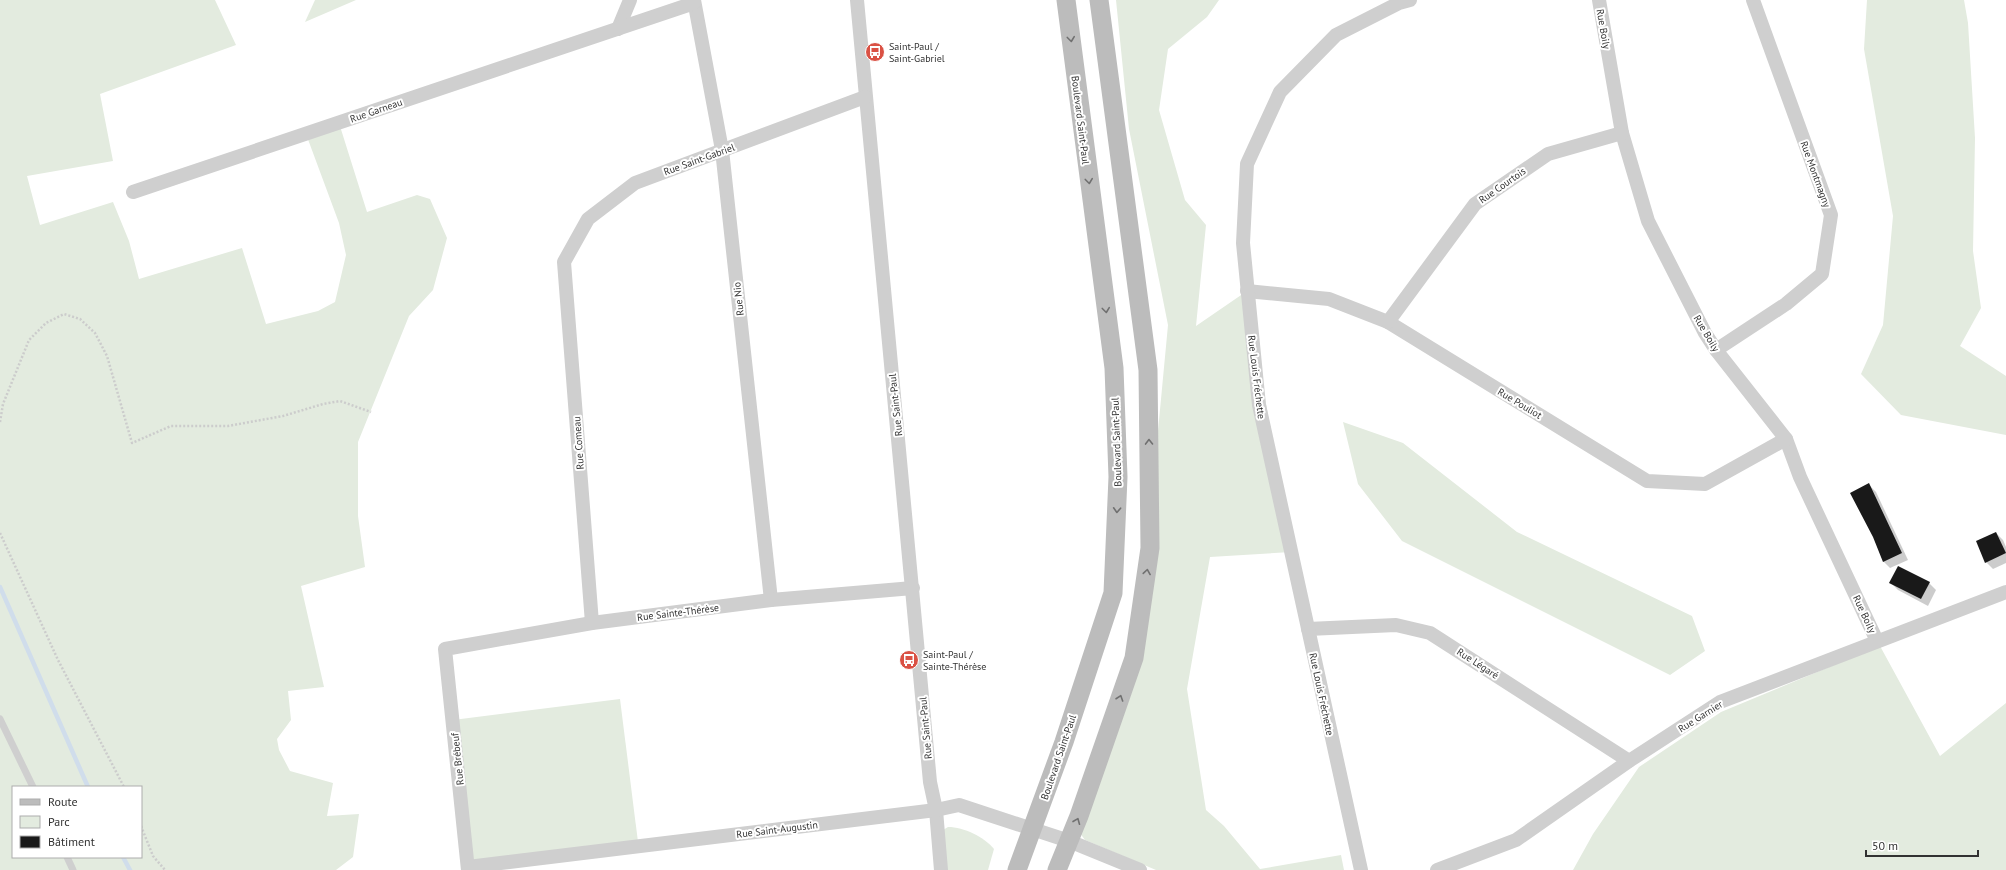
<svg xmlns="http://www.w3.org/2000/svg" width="2006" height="870" font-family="'PT Sans',sans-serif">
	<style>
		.green { fill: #e3ebdf }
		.shadow { fill: #0003 }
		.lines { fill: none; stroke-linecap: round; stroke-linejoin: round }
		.stream { stroke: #d0ddeb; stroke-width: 4.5 }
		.building { fill: #191919 }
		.path { stroke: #ccc; stroke-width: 2.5; stroke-dasharray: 2 2; stroke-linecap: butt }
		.service { stroke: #cfcfcf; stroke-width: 7 }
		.minor { stroke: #cfcfcf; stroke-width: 14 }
		.secondary { stroke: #bcbcbc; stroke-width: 19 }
		.oneway { stroke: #707070 }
		.labels { text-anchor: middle; stroke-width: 4; stroke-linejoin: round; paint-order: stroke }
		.street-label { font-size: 10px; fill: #323232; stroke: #fff }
		.poi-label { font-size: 10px; fill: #323232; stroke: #fff; text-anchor: start }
	</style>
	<rect width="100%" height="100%" fill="#fff"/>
	<g class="green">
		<path d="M0,0H215L236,45L100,94L113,161L27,176L40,225L113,202L129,241L139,279L242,248L266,324L318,311L335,302L346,255L339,223L306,134L339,123L367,212L417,195L430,199L447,238L433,290L409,316L358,442V516L365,567L301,586L324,687L288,691L291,720L277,739L279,750L290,771L333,783L327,816L359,814L353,857L336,870H0V722L32,787H13V857H141V787H33L0,719Z"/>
		<path d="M315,0H356L305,22Z"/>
		<path d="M1116,0H1219L1207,17L1168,49L1159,110L1185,200L1206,225L1196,326L1247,291L1291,552L1210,557L1187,689L1206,810L1224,826L1260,869L1341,855L1344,870H1156L1085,840L1077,829L1151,585L1159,515L1156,452L1168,325L1129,129Z"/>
		<path d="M1867,0H1964L1968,23L1975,138L1973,251L1981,308L1960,346L2006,376V435L1901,415L1861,374L1883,325L1893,216L1864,49Z"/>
		<path d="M1343,422L1403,443L1517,532L1692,616L1705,651L1670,675L1402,541L1358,484Z"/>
		<path d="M1880,646L1940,756L2006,703V870H1573L1593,834L1639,767L1721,712Z"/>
		<path d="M620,699L639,850L474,870L453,720Z"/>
		<path d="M948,827C964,827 984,837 994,849L988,870H941L943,830Z"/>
	</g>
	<g class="shadow">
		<path d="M1869,485L1876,492L1908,560L1890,568L1883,561Z"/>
		<path d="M1996,533L2003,540L2006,547V563L1993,569L1986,562Z"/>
		<path d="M1891,583H1929L1936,590L1928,606L1898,590Z"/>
	</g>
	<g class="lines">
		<g class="stream">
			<path d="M0,587L88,787"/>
			<path d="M123,857L130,870"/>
		</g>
	</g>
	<g class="building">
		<path d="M1869,483L1902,553L1883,562L1873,537L1850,493Z"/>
		<path d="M1996,532L2006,553L1985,563L1976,541Z"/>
		<path d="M1898,566L1930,582L1921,599L1889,583Z"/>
	</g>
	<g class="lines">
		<g class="path">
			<path d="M0,422L3,404L29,340L46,323L64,314L80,319L95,333L107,356L132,443L171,426H228L283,416L323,404L340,401L371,412"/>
			<path d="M0,533L58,660L124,787"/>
			<path d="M141,826L153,856L165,870"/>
		</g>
		<g class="service">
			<path d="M0,719L33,787"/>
			<path d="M67,857L73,870"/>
		</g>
		<g class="minor">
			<path d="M694,0L722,150L771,600"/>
			<path d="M857,0L930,782L936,810L941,870"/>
			<path d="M1599,0L1622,133L1648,221L1705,333L1716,350L1786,439L1800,477L1877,641"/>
			<path d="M618,29L630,0"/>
			<path d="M133,192L694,3"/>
			<path d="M1247,291L1329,299L1388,322L1647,481L1705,484L1786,439"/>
			<path d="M1388,322L1475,204L1548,154L1622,133"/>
			<path d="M1716,350L1786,304L1822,274L1831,215L1753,0"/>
			<path d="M592,623L564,262L588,219L635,183L865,97"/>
			<path d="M1308,629L1396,625L1430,633L1629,761"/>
			<path d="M468,867L936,810L959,805L1069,841L1140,870"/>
			<path d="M468,870L445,649L592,623L771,600L913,588"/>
			<path d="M1361,870L1259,405L1243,243L1247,164L1280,92L1336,35L1399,3L1410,0"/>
			<path d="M1437,870L1516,840L1629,761L1720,702L2006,592"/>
		</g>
		<g class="secondary">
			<path d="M1017,870L1064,742L1113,593L1118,477L1114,368L1066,0"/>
			<path d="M1057,870L1079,816L1134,658L1150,548L1148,370L1099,0"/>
		</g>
	</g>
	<defs><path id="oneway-chevron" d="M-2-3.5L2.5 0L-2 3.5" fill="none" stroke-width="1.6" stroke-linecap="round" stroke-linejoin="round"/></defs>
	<g class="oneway">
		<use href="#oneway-chevron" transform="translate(1071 39) rotate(83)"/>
		<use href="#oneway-chevron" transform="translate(1089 181) rotate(83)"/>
		<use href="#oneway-chevron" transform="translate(1106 310) rotate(83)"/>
		<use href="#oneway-chevron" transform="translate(1149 442) rotate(-91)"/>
		<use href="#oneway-chevron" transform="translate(1117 510) rotate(93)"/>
		<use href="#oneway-chevron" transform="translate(1147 572) rotate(-81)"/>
		<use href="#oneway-chevron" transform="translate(1120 698) rotate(-71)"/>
		<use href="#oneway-chevron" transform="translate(1077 821) rotate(-68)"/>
	</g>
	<defs>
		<symbol id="bus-disc" viewBox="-11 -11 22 22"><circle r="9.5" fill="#da5144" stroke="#fff"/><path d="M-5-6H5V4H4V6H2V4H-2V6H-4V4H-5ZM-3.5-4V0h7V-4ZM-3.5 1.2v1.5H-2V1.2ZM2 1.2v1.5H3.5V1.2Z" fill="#fff"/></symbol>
	</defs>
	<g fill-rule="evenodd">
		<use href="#bus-disc" x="864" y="41" width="22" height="22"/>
		<use href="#bus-disc" x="898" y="649" width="22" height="22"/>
	</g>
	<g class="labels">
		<g class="street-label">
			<text transform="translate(1604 29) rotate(80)" y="4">Rue Boily</text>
			<text transform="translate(376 110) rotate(-19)" y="4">Rue Garneau</text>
			<text transform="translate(1081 120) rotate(83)" y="4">Boulevard Saint-Paul</text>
			<text transform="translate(699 159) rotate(-20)" y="4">Rue Saint-Gabriel</text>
			<text transform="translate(1816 174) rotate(70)" y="4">Rue Montmagny</text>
			<text transform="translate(1502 185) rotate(-35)" y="4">Rue Courtois</text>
			<text transform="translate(738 299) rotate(-96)" y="4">Rue Nio</text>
			<text transform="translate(1707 333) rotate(59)" y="4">Rue Boily</text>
			<text transform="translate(1257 377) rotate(83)" y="4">Rue Louis Fréchette</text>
			<text transform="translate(1520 403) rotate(31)" y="4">Rue Pouliot</text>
			<text transform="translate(895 405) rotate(-96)" y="4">Rue Saint-Paul</text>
			<text transform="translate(1116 442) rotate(-92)" y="4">Boulevard Saint-Paul</text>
			<text transform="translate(578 443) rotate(-94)" y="4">Rue Comeau</text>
			<text transform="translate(678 612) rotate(-7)" y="4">Rue Sainte-Thérèse</text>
			<text transform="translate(1865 614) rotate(65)" y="4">Rue Boily</text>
			<text transform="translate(1478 663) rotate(33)" y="4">Rue Légaré</text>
			<text transform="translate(1322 694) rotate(78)" y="4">Rue Louis Fréchette</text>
			<text transform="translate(1700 716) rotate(-32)" y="4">Rue Garnier</text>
			<text transform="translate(925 728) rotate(-95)" y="4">Rue Saint-Paul</text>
			<text transform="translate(1058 757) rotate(-71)" y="4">Boulevard Saint-Paul</text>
			<text transform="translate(457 759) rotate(-96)" y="4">Rue Brébeuf</text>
			<text transform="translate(777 829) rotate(-7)" y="4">Rue Saint-Augustin</text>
		</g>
		<g class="poi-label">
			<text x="889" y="50">Saint-Paul /<tspan x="889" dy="12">Saint-Gabriel</tspan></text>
			<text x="923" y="658">Saint-Paul /<tspan x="923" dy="12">Sainte-Thérèse</tspan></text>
		</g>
	</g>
	<rect x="12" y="786" width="130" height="72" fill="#ffffff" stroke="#adadad"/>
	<rect x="20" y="799" width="20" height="6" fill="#bcbcbc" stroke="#adadad"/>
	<text x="48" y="806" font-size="12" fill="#323232">Route</text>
	<rect x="20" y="816" width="20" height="12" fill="#e3ebdf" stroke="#adadad"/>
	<text x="48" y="826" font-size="12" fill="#323232">Parc</text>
	<rect x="20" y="836" width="20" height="12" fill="#191919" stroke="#adadad"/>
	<text x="48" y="846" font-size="12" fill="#323232">Bâtiment</text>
	<path d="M1866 850v6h112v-6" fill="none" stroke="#323232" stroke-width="2"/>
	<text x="1872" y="850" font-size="12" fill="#323232" stroke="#ffffff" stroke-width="3" paint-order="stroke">50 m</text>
</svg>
